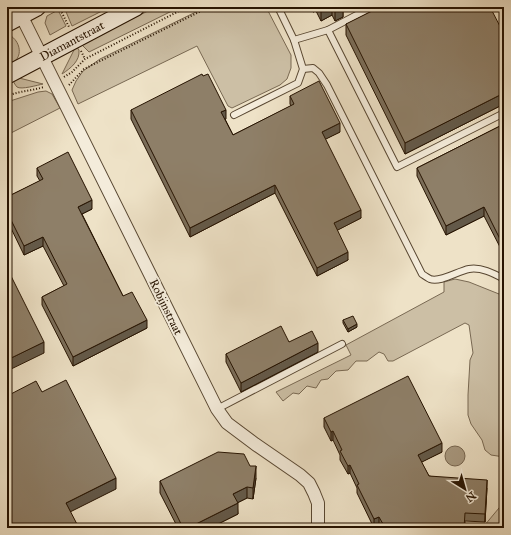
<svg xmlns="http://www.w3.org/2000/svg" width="511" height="535" font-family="'IM FELL Great Primer',serif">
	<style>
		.green { fill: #ccbfa5; stroke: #796953 }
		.water { fill: #aa9c84; stroke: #756550 }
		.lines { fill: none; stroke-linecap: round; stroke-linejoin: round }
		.service-casing { stroke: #584732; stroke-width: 8 }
		.minor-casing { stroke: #584732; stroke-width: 14 }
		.secondary-casing { stroke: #261301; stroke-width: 19 }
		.path { stroke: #261301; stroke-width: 2; stroke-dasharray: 1 2; stroke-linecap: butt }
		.service { stroke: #f4ecdb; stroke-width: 6 }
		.minor { stroke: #f4ecdb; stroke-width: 12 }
		.secondary { stroke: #f4ecdb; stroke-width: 17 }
		.wall { fill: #7a6d59; stroke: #261301 }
		.shaded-wall { fill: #635949; stroke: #261301 }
		.building { fill: #8e7f68; stroke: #261301 }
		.labels { text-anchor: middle; stroke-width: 4; stroke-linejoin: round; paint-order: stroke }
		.street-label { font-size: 12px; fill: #261301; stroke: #f4ecdb }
	</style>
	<rect width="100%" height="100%" fill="#eee2c7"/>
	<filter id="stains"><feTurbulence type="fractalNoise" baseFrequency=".005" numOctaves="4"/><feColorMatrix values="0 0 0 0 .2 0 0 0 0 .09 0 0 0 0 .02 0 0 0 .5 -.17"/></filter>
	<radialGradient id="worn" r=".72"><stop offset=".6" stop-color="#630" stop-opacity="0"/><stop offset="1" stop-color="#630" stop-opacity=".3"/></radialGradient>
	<g class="green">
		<path d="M64,7H110L72,26Z"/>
		<path d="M156,7H180L89,52L81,44Z"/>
		<path d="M206,7H266L291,55V68L287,79L280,85L232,108L228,106L197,46L78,104L72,90L76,81L83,71L100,59Z"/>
		<path d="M58,10L66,26L50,35L45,23L47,16Z"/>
		<path d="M9,35C18,39 23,52 16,60C13,63 10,64 7,66V36Z"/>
		<path d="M76,46L79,50C80,61 71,68 62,74Z"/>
		<path d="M15,77L43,84C38,85 21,90 17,87C15,85 13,81 12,78Z"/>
		<path d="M46,91L52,94L60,108L7,135V102L38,92Z"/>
		<path d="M455,279L469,282L504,296V457L491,455L485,450L482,440L471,424L468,415V395L470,360L473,353L469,325L465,323L393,361H388L384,354L379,352L367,361H356L348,370L336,371L328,379L321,380L316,388L307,386L299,394L293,393L283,401L276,392L351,355L346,345L444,292V282Z"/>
		<path d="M504,502V528H484V526Z"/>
	</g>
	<circle class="water" cx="455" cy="456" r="10"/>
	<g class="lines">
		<defs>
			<g id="service">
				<path d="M501,7L504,12"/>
				<path d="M328,30L397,167L504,113"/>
				<path d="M294,40L328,30L372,7"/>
				<path d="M303,69L313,68L319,73L327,85L422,274C425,276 428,278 430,279C440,283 458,271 469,269C481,267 493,273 504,279"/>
				<path d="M234,115L298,83L303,69L294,40L278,7"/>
				<path d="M217,409L342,344"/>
			</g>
			<path id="minor" d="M17,7L217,409L227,423L255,444L300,475L309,483L314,493L318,503V528"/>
			<g id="secondary">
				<path d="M7,23L37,7"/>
				<path d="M7,75L136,7"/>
			</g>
		</defs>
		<use href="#service" class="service-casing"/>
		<use href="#minor" class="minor-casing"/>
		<use href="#secondary" class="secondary-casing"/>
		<g class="path">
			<path d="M59,7L69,27"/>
			<path d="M81,51L85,59"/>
			<path d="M64,77L72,72L85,59L187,7"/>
			<path d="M69,85L84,69L209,7"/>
			<path d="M7,96C19,91 31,91 44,87"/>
		</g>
		<use href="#service" class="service"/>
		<use href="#minor" class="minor"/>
		<use href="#secondary" class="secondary"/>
	</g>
	<g class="wall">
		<path d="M310,7H348L343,10V17L335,21L332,15L321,21L316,11L313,12Z"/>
		<path d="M346,24L504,34V104L405,154L346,35Z"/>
		<path d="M290,96L340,132L325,139L361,218L337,230L348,260L317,276L275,193L190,237L131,119V110L226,119H225L233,135L291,106L290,104Z"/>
		<path d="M504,124V245L500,247L484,216L446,235L417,176V168Z"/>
		<path d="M37,168L92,209L82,214L123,296L147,328L73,366L42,305V297L64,286L43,246L24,255L7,220V197L40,181L37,176Z"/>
		<path d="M343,320L357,327L348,332L343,323Z"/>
		<path d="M289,342L318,352L241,392L226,362V354Z"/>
		<path d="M324,418L442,452L421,462L429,476L487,488L485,522L465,521V528H381L379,525L374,528L357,493V488L350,473L348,474L340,460V455L333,440L331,441L324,427Z"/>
		<path d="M256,478L253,499L247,498L237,503L238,514L210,528H178L160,493V481Z"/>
	</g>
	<g class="shaded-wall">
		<path d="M313,7H316V11L313,12Z"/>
		<path d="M327,7H332V15L321,21V10Z"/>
		<path d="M340,7H348L343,10V17L335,21V11Z"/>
		<path d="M504,93V104L405,154V143Z"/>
		<path d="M226,110V119L221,121V112Z"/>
		<path d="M340,123V132L322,141V132Z"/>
		<path d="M275,185V193L190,237V228Z"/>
		<path d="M92,200V209L78,216V207Z"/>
		<path d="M484,207V216L446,235V226Z"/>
		<path d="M361,210V218L334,232V223Z"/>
		<path d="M43,237V246L24,255V246Z"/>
		<path d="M504,237V245L500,247V239Z"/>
		<path d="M348,252V260L317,276V268Z"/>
		<path d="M147,320V328L73,366V357Z"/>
		<path d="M357,324V327L348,332V329Z"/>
		<path d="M44,342V353L7,371V360Z"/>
		<path d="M318,343V352L241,392V383Z"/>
		<path d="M333,431V440L331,441V432Z"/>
		<path d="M442,443V452L418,464V455Z"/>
		<path d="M350,465V473L348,474V466Z"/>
		<path d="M256,466V478L253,499V488Z"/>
		<path d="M116,478V489L66,514V503Z"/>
		<path d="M487,480V488L485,522V514Z"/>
		<path d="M247,487V498L233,505V494Z"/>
		<path d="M238,503V514L210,528H188Z"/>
		<path d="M379,517V525L374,528V519Z"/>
	</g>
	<g class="building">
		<path d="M319,7H327L321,10Z"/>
		<path d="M333,7H342L335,11Z"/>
		<path d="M380,7H490L504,34V93L405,143L346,24Z"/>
		<path d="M202,74L203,76L208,74L226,110L221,112L233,135L294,104L290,96L319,81L340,123L322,132L361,210L334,223L348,252L317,268L275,185L190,228L131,110Z"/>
		<path d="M504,124V237L500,239L484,207L446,226L417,168Z"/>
		<path d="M68,152L92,200L78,207L123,296L132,292L147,320L73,357L42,297L67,284L43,237L24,246L7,212V197L43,179L37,168Z"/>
		<path d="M7,268L44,342L7,360Z"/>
		<path d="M353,316L357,324L348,329L343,320Z"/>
		<path d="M281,326L289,342L312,331L318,343L241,383L226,354Z"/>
		<path d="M408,376L442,443L418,455L429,476L487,480L485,514L465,513L464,528H452L383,524L379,517L374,519L357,485L359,484L350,465L348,466L340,451L342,450L333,431L331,432L324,418Z"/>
		<path d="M66,380L116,478L66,503L79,528H7V396L36,381L42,392Z"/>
		<path d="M218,452L244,454L250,466H256L253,488L247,487L233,494L238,503L188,528H183L160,481Z"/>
		<path d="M143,524L145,528H136Z"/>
	</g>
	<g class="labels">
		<g class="street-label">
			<text transform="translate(72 41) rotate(-28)" y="4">Diamantstraat</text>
			<text transform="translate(166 307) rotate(64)" y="4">Robijnstraat</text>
		</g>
	</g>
	<rect width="511" height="535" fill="none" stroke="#eee2c7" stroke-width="24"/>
	<rect x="8" y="8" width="495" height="519" fill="none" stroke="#261301" stroke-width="2"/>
	<rect x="12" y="12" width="487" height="511" fill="none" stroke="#261301"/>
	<g transform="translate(465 489) rotate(143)" stroke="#f4ecdb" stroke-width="3" paint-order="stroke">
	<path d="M0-3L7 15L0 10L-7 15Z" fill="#261301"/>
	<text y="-6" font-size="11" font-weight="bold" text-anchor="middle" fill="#261301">N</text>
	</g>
	<rect width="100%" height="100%" filter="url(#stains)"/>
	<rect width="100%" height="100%" fill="url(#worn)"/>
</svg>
